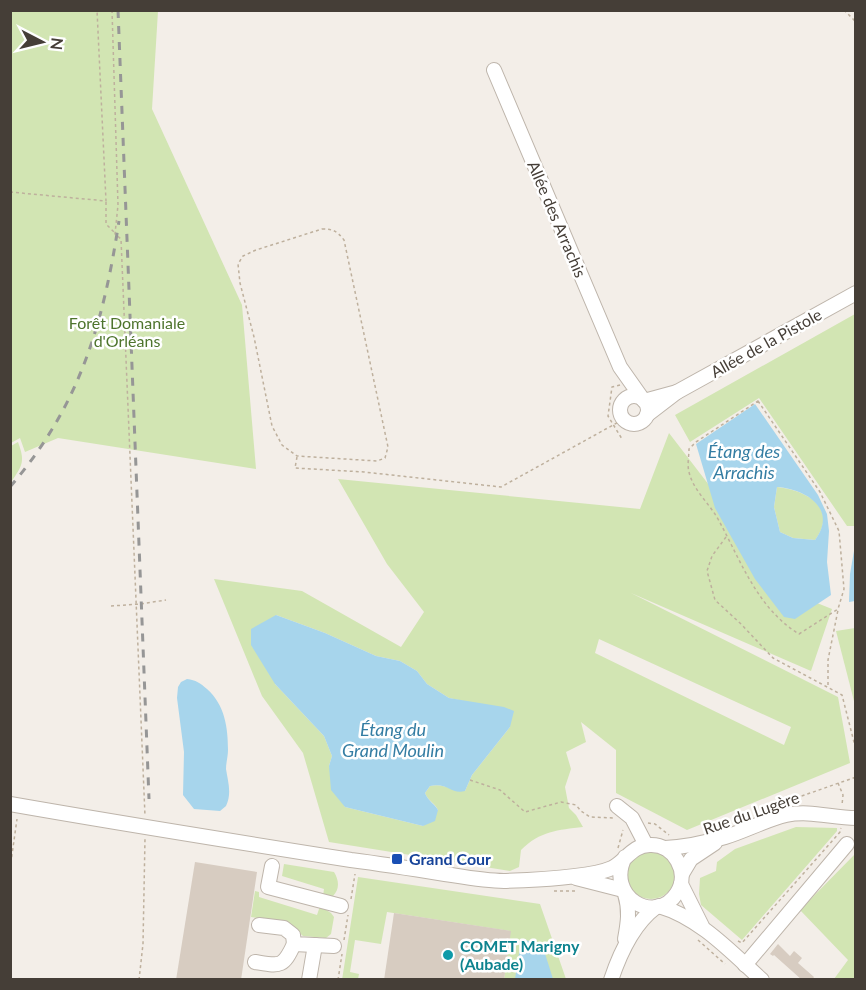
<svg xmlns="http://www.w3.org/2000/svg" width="866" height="990" font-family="Lato,sans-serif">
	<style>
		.green { fill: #d2e5b3; fill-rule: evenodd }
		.water { fill: #a7d5ec; fill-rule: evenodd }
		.building { fill: #d7ccc1 }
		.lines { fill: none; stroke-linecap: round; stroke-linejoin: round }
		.minor-casing { stroke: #beb5ab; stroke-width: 16 }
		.path { stroke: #beb09d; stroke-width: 1.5; stroke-dasharray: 3 3; stroke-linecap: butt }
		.minor { stroke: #fff; stroke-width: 14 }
		.rail { stroke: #969696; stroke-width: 3; stroke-dasharray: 8 8; stroke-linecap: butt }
		.transit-dot { fill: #1a4fb4; stroke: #fff; stroke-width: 2 }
		.culture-dot { fill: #0f9aa8; stroke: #fff; stroke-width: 2 }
		.labels { text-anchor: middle; stroke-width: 5; stroke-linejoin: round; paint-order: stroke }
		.street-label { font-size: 16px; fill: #453e37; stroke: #fff }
		.park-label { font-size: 16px; fill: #4e742d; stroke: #fff }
		.transit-label { font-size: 16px; font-weight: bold; fill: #164399; stroke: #fff; text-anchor: start }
		.culture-label { font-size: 16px; font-weight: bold; fill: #0d838f; stroke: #fff; text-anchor: start }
		.water-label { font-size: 18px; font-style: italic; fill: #347da3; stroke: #fff }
	</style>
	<rect width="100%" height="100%" fill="#f3eee8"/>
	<g class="green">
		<path d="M11,10L158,11L152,109L242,305L256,469L58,438L25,452L20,438L11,443Z"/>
		<path d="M855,314L856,526H847L759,398L690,442L675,415Z"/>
		<path d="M669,433L792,593L832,609L811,671L631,593L838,697L850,763L687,830L616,793V750L581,722L586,742L566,752L571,769L565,787L569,808L576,815L583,827C558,830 540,831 521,850L519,867L510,871L329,842L303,753L262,696L214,579L302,591L401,647L424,612L387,564L338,479L640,509ZM276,615L325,633L376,656L400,661L417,671L427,684L449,698L483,705L510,727L472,775L465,791C450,791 445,783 430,786L425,793C428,801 434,802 438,810L423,826L345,807L329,766L332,756L324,736L275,684ZM599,639L791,727L784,745L595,653Z"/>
		<path d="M18,442C25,461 23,465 11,482V446Z"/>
		<path d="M777,487C806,490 839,508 815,540L793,538L780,532L774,507Z"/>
		<path d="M855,628H856L855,705L836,631Z"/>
		<path d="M796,827L837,828V831L742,940L701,905L699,894L700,878L716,871L717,862L735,849Z"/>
		<circle cx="651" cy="875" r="24"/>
		<path d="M855,854V979H834L848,960L800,910Z"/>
		<path d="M284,864L334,872C339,880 340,889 333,896H323L324,889L282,876Z"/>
		<path d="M358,877L540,904L566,979H504L510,931L387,912L381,944L355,940L350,972L359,974L358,979L342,980Z"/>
		<path d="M255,891L259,892V897L317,915L320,906L331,913L334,917L331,934L326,938L303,936L287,922L251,917Z"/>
	</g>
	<g class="water">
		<path d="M755,404L818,495L827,514L829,531L827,562L831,595L795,619L784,617L755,579L715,508L696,444ZM777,487C806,489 838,509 815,540L793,538L780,532L774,507Z"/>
		<path d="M855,545V601L849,602L850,574Z"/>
		<path d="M276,615L325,633L376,656L400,661L417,671L427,684L449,698L504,707L514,711L510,727L472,775L465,791C451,795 448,782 430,786L425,793C428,801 434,803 438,810L435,821L423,826L345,807L331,790L329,766L332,756L324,736L275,684L251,645V629Z"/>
		<path d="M187,679C196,680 200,683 207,689C225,705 228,728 228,750C228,756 226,763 226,769C228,782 232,793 226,806L220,811L194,809L183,795L184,752L177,698L178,687L181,682Z"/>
		<path d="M525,940L542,944L553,979H515L521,942Z"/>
	</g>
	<g class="building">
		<path d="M195,862L257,872L241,980H176Z"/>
		<path d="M394,913L511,931L504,980H384Z"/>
		<path d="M778,944L790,956L794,951L802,958L798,963L814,977L812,980H802L774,955L773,956L770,954Z"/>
	</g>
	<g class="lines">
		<defs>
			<g id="minor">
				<path d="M494,70L620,367L644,401L677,392"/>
				<circle cx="634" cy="410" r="14"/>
				<path d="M647,415L677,392L856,293"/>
				<path d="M10,804C124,824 237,842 351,860C382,864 414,869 445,874C464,877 485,881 504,881C530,880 589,878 612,868C626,861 632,845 650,845C674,844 690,872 677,893C655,927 605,896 625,857"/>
				<path d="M617,806L632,818L646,845"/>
				<path d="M665,848C685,847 705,843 725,837C745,831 765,820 786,815C810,810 832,818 856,818"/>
				<path d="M272,866L268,887L341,906"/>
				<path d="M682,874L691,859L715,843"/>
				<path d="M576,878L623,890"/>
				<path d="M681,884L702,926"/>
				<path d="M659,906C700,918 731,952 762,980"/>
				<path d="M259,925L284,928L293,935L294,944L334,946"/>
				<path d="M625,939C628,923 630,910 625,894"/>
				<path d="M255,962C280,966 283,968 294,944"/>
				<path d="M745,965L847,844"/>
				<path d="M309,980L315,945"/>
				<path d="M611,980C620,953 633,924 656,907"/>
			</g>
		</defs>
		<use href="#minor" class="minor-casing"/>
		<g class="path">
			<path d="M112,10L118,205L115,234L121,239L145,816"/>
			<path d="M844,10L856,22"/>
			<path d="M10,192L106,201L97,10"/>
			<path d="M106,202V224L115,233"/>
			<path d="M322,229C333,229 337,231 344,240L388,447L385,458L377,461L297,456L282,445L272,426L254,337L240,283L238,264L243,256L256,250Z"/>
			<path d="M620,385L612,387L608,416L622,439"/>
			<path d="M758,401L820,492L839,531L844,589L838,609L799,634C757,608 741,561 718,519C709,503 693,490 689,472C687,465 689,456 689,449L696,442Z"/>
			<path d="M297,457L295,468L364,472L501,487L624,419"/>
			<path d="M726,537L712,556L707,571L715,600L741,624L773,658L842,695L856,750"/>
			<path d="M111,606L140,604L166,600"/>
			<path d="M828,685V660L838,610"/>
			<path d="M470,780L500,790L525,812L561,802L576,805L581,811L590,817L613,818"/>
			<path d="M838,783L843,795L842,805"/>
			<path d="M779,804L856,777"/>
			<path d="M648,823L655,824L669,835"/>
			<path d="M711,828L749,814"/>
			<path d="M618,848L623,830"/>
			<path d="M10,869L17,819"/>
			<path d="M554,891H576"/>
			<path d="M351,899L355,874"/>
			<path d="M344,940L348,915"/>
			<path d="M698,940L725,964"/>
			<path d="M738,941L742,943L840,832L841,828"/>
			<path d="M139,980L143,944L145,838"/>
			<path d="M338,980L342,954"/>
		</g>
		<use href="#minor" class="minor"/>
		<g class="rail">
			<path d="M118,10L149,799"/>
			<path d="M10,487C80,405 103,325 119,221"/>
		</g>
	</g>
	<rect class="transit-dot" x="391" y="853" width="12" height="12" rx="3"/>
	<circle class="culture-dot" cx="448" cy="955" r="6"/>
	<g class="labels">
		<g class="street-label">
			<text transform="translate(557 219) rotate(67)" y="6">Allée des Arrachis</text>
			<text transform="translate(766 343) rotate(-29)" y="6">Allée de la Pistole</text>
			<text transform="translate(751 813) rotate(-19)" y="6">Rue du Lugère</text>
		</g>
		<g class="park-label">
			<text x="127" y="329">Forêt Domaniale<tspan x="127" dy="18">d'Orléans</tspan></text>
		</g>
		<g class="transit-label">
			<text x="409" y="865">Grand Cour</text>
		</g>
		<g class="culture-label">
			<text x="460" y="952">COMET Marigny<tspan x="460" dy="18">(Aubade)</tspan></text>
		</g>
		<g class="water-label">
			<text x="744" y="458">Étang des<tspan x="744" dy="21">Arrachis</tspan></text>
			<text x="393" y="736">Étang du<tspan x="393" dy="21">Grand Moulin</tspan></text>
		</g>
	</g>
	<rect width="866" height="990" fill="none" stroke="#453e37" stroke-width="24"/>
	<g transform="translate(42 42) rotate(97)" stroke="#ffffff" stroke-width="4.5" paint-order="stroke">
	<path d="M0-4.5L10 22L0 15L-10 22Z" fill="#453e37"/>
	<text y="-9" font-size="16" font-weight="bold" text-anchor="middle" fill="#453e37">N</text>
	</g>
</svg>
